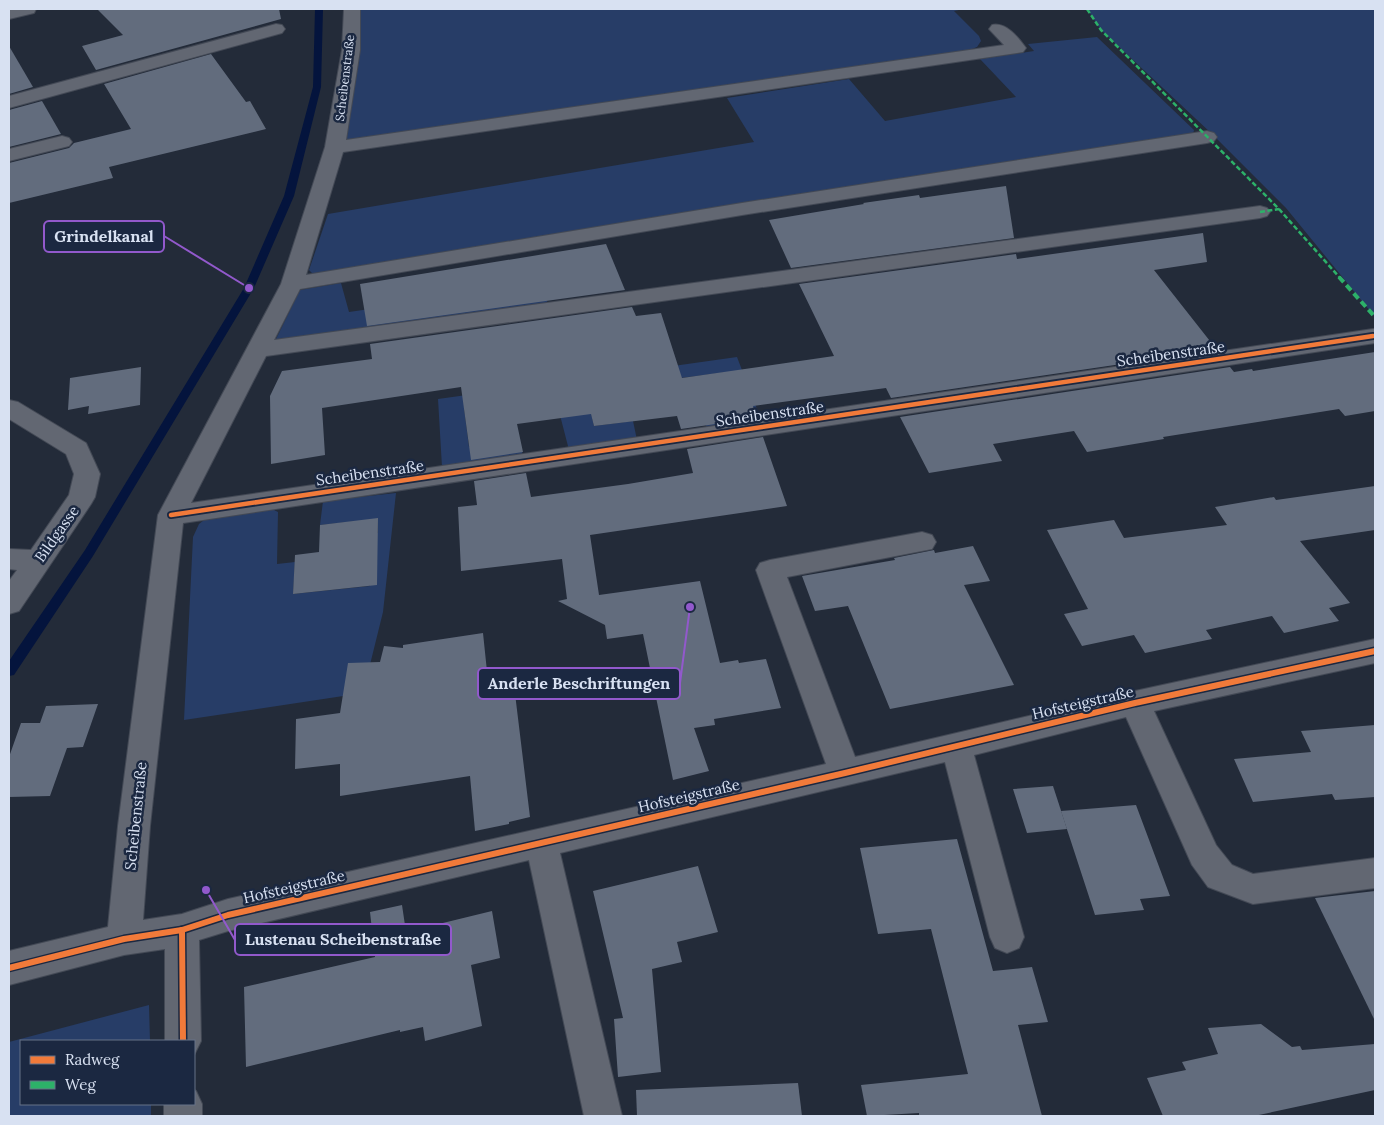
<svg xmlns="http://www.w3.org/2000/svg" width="1384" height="1125" font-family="Lora,serif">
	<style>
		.green { fill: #273d67 }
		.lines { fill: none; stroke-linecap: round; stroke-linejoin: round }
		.stream { fill: #04143d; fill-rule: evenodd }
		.building { fill: #626c7d }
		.minor-casing { stroke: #434955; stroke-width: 2 }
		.minor { fill: #626772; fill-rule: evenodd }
		.quiet-far1 { stroke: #2db169; stroke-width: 2.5; stroke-dasharray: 5 2.5; stroke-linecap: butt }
		.quiet { stroke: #2db169; stroke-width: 4; stroke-dasharray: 7 4; stroke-linecap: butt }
		.cycleway-far1-casing { stroke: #1b2841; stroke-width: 8 }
		.cycleway-casing { stroke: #1b2841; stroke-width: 9 }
		.cycleway-far1 { stroke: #f17a3a; stroke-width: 4.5 }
		.cycleway { stroke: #f17a3a; stroke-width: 6 }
		.labels { text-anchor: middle; stroke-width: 5; stroke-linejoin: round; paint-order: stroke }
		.far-street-label { font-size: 12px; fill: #d8e1f2; stroke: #1b2841 }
		.street-label { font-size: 15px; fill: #d8e1f2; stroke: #1b2841 }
		.leader { fill: none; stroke: #9259cc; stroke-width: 2 }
		.callout-dot { fill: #9259cc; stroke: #1b2841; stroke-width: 2 }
		.callout { fill: #1b2841; stroke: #9259cc; stroke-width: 2 }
		.callout-label { font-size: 16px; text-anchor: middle; font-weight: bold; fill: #d8e1f2 }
	</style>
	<rect width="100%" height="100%" fill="#232b39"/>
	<g class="green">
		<path d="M352,9H964L954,11L979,36L981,41L977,47L967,51L335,147L351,50Z"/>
		<path d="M1087,9H1375V317L1286,208L1211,133L1101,30Z"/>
		<path d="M1097,37L1194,130L1193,134L326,273H312L309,270L328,214L754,142L727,98L849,79L885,121L1016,97L980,59L1034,51L1028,44Z"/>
		<path d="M536,266L548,304L275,341L300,290L341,283L349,312L411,303Z"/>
		<path d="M737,357L762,422L708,430L701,412L728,372L586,390L594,426L633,421L637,440L569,450L554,392L464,408L469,447L520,441L523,457L442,467L438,399Z"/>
		<path d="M396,493L383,612L363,693L184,720L193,537L199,524L209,516L272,509L278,512L277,564L295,562L293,594L370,586L371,534L378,533V519L320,525L323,501Z"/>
		<path d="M149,1005L150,1041H21V1104H151V1116H9V1042Z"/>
	</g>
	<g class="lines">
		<path class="stream" d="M315,9H323L321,87L294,196L254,288L93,556L14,675L9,676V661L85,550L244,288L284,196L313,87Z"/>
	</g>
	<g class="building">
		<path d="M97,9H279L281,19L96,70L82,46L123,35Z"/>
		<path d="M9,46L33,87L9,94Z"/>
		<path d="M211,54L246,102L250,101L266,129L109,167L113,178L9,203V163L69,148L74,143L131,129L104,84Z"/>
		<path d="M42,101L61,134L9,147V110Z"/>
		<path d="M1006,186L1014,238L791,268L769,220L864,204L863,203L919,195L920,198Z"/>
		<path d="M1203,233L1207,262L1154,270L1217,350L891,398L886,388L753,406L757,418L681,429L677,416L594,426L591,414L517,424L523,452L471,460L461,387L322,408L325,455L271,464L270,396L282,371L372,359L370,344L632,307L636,316L661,313L682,378L834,356L799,284L1016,254L1017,259Z"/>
		<path d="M606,244L625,290L367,326L360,284Z"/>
		<path d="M1375,352V411L1345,416L1339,409L1163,437L1164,439L1087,452L1074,431L993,444L1002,461L929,473L900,417L1230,367L1234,372L1252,369L1253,371Z"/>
		<path d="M141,367L140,405L88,414L89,406L68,410L70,378Z"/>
		<path d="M763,437L787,506L590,535L599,595L700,581L720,663L738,660L739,663L766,659L781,708L714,719L715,725L694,728L709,771L673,780L643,634L607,639L605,625L558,601L567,599L562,559L461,571L458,507L477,505L474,481L526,473L531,497L628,484L693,473L687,449Z"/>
		<path d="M1375,486V530L1300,541L1350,603L1329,608L1339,621L1284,633L1272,616L1206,630L1212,639L1145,653L1134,635L1082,646L1064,614L1088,609L1047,530L1114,520L1124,538L1227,525L1215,507L1274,497L1276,500Z"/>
		<path d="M378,518L377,585L293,594L295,555L319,552L320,525Z"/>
		<path d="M973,546L990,581L964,585L1014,685L890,709L848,606L815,611L802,576L895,560L894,558L934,550L935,553Z"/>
		<path d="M483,633L488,681L513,677L530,817L509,822V824L475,831L470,776L340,796V764L295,769L296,719L340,713L348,663L380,662L384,646L403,648V645Z"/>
		<path d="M98,704L83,747L67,748L50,796L9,797V757L21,723H40L46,706Z"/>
		<path d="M1375,725V797L1335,800L1332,794L1253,802L1234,759L1311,752L1301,731Z"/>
		<path d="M1053,786L1067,829L1027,833L1013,789Z"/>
		<path d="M1136,805L1170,896L1140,899L1144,910L1095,915L1061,811Z"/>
		<path d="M957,839L993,971L1032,967L1048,1022L1018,1025L1042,1116H919V1113L867,1116L861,1085L968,1074L931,929L878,934L860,848Z"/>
		<path d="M698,866L718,932L677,942L682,962L652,969L661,1072L618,1077L614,1019L623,1018L593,891Z"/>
		<path d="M1375,891V1021L1315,898Z"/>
		<path d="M402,905L406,932L492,911L500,958L471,965L482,1026L425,1041L423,1027L400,1032V1030L246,1067L244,987L375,957L370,912Z"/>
		<path d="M1261,1024L1292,1047L1300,1046L1302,1050L1375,1044V1090L1254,1116H1163L1147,1078L1186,1070L1182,1062L1218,1054L1208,1028Z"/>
		<path d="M798,1083L802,1116H637L636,1090Z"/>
	</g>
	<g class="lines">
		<defs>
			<g id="minor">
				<path d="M9,9H36L34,13L9,19Z"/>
				<path d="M344,9H360V50L346,140L1004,45L989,29L992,25C1006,22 1018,37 1026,48L1023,52L1017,53L343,152L306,275L742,203L1207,131L1214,133L1217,137L1214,141L1207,143L742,215L300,289L274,340L1260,206L1267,208L1270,212L1267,216L1260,218L266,356L191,503L1373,329H1375V343L183,523L150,826L143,920L182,914L228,899L826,764L756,570L760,563L770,560L922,532L932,535L936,542L932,549L787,577L855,757L1135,691L1375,639V663L1154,711L1216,845L1232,865L1253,874L1375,858V888L1253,904L1208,887L1192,865L1126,717L974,755L1024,937L1019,948L1007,953L995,948L990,937L945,762L560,853L622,1116H584L529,860L228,931L199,940L201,1041L194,1055V1041H165V949L124,955L9,985V951L108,927L118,826L158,515L281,284L325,147L342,50Z"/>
				<path d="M276,24L282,25L285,29L282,33L9,108V96Z"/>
				<path d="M62,136L69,138L72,142L69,146L9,161V149Z"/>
				<path d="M9,400L18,402L86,443L100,474L95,497L91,504L19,611L9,614V581L17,570L9,569V549L31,550L69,495L74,474L66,454L9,419Z"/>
				<path d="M194,1090L196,1091L202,1104V1116H164V1104H194Z"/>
			</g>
		</defs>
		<use href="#minor" class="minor-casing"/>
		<use href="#minor" class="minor"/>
		<g class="quiet-far1">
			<path d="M1087,9L1101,30L1279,209L1340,278"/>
			<path d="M1260,212L1279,209"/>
		</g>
		<path class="quiet" d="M1339,277L1375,317"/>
		<defs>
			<path id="cycleway-far1" d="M171,515L1373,336"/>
			<g id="cycleway">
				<path d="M182,930L183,1041"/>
				<path d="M9,968L124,939L182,930L228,915L845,773L1135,703L1375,651"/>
			</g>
		</defs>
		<use href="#cycleway-far1" class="cycleway-far1-casing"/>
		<use href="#cycleway" class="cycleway-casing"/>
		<use href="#cycleway-far1" class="cycleway-far1"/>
		<use href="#cycleway" class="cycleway"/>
	</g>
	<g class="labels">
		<g class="far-street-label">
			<text transform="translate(345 78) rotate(-83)" y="4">Scheibenstraße</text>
		</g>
		<g class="street-label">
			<text transform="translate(1171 354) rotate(-8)" y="5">Scheibenstraße</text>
			<text transform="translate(770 414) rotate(-8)" y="5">Scheibenstraße</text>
			<text transform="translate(370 473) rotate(-8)" y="5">Scheibenstraße</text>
			<text transform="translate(57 534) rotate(-55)" y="5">Bildgasse</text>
			<text transform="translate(1083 703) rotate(-13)" y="5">Hofsteigstraße</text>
			<text transform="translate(689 796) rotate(-13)" y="5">Hofsteigstraße</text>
			<text transform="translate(136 816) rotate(-84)" y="5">Scheibenstraße</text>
			<text transform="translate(294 887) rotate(-13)" y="5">Hofsteigstraße</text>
		</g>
	</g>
	<path class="leader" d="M249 288L164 236M690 607L680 683M206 890L235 940"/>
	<g class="callout-dot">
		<circle cx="249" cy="288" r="5"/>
		<circle cx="690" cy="607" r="5"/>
		<circle cx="206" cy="890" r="5"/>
	</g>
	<g class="callout">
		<rect x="44" y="221" width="120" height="31" rx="5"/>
		<rect x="478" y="668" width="202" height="31" rx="5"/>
		<rect x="235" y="924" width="216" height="31" rx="5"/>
	</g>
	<g class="callout-label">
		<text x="104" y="242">Grindelkanal</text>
		<text x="579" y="689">Anderle Beschriftungen</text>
		<text x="343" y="945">Lustenau Scheibenstraße</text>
	</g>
	<rect width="1384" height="1125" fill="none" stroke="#d8e1f2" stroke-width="20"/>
	<rect x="20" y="1040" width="175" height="65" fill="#1b2841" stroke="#677288"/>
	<rect x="30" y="1056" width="25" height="8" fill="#f17a3a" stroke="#677288"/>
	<text x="65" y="1065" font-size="15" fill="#d8e1f2">Radweg</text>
	<rect x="30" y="1081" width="25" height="8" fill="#2db169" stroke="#677288"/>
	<text x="65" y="1090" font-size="15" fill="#d8e1f2">Weg</text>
</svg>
